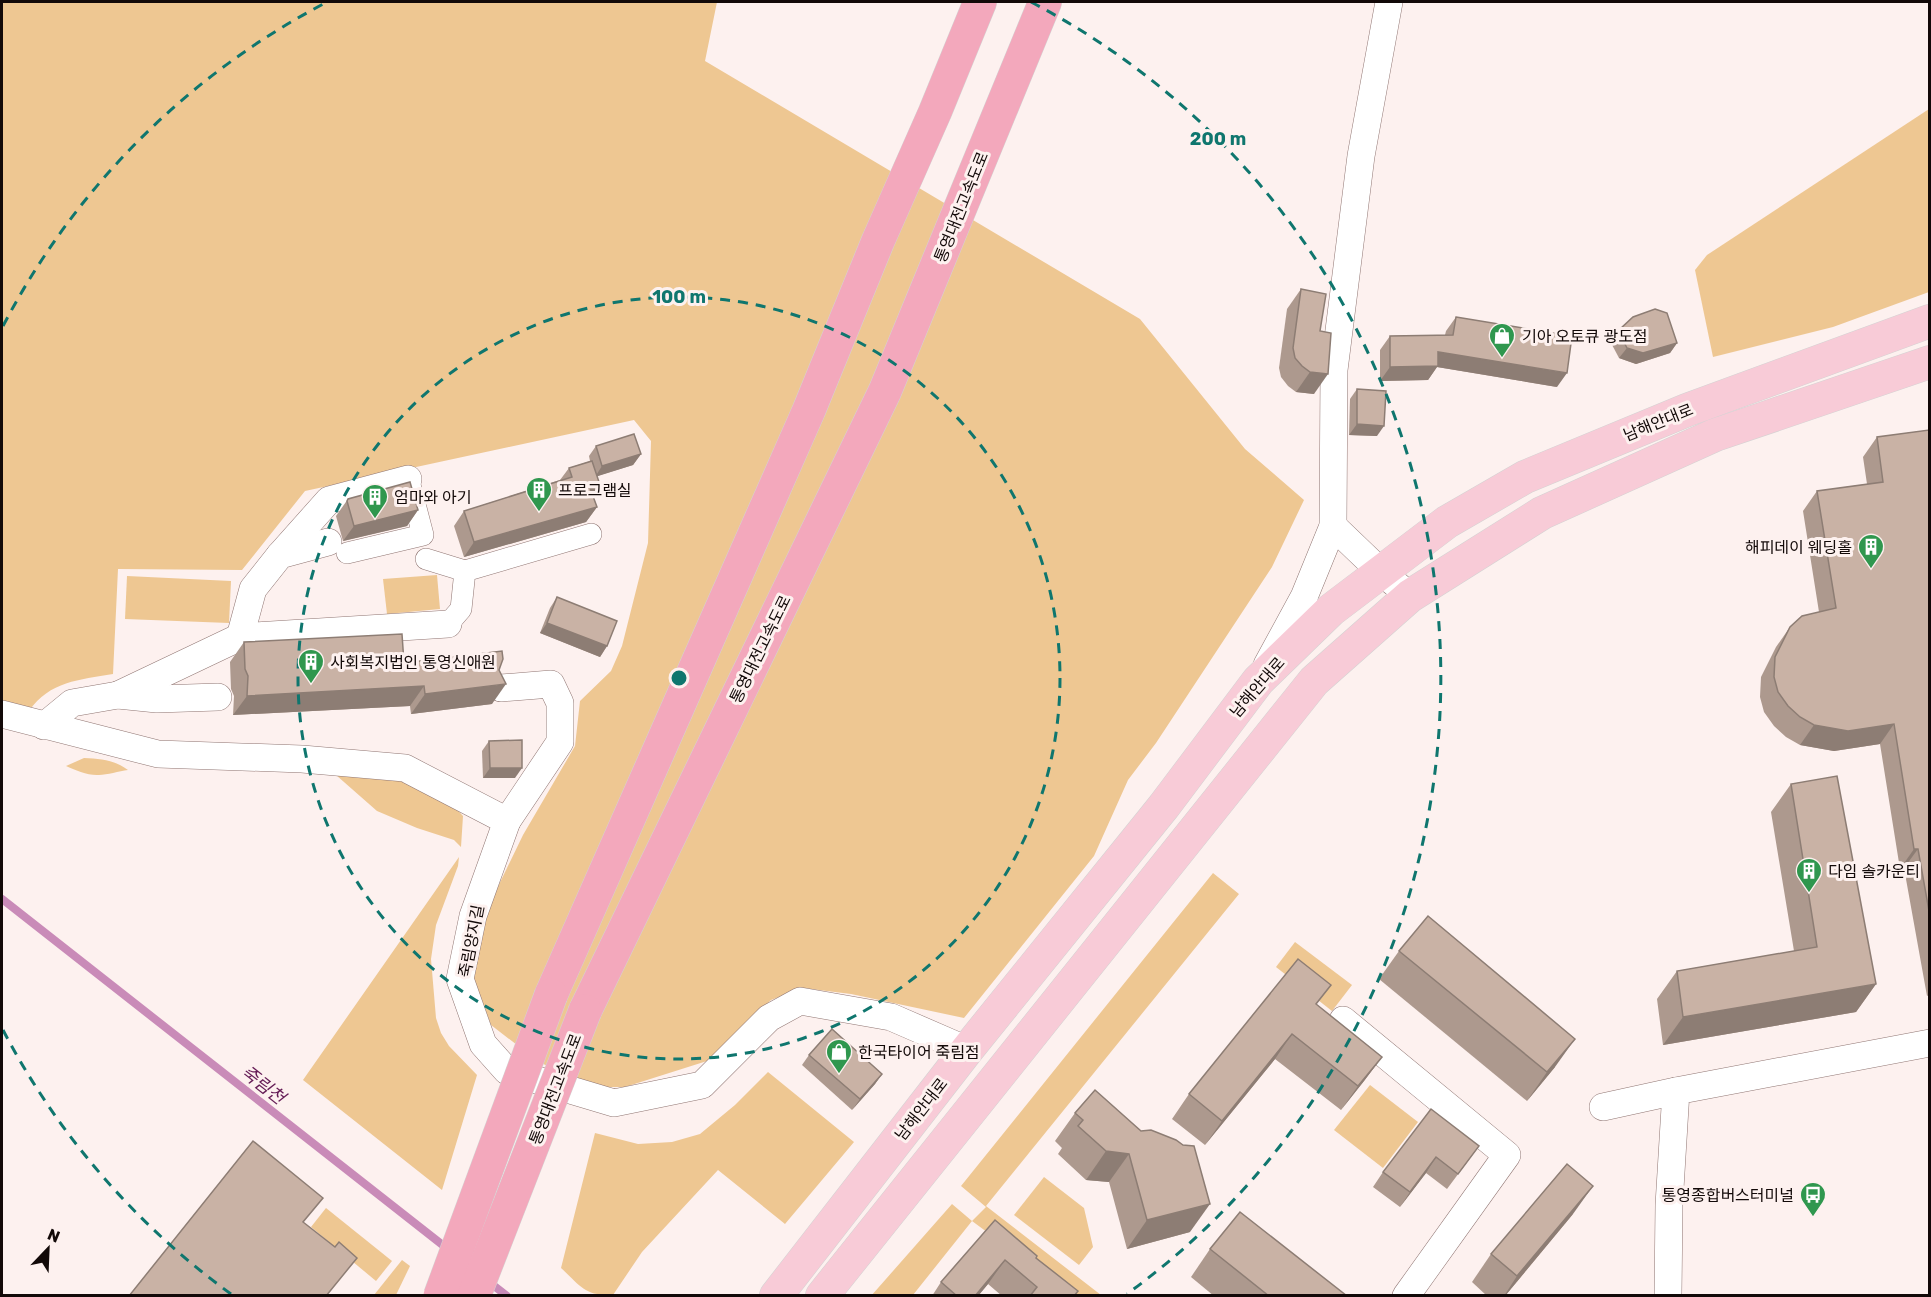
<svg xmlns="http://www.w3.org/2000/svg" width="1931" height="1297" font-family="Rubik,'Noto Sans KR',sans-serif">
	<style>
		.green { fill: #eec792 }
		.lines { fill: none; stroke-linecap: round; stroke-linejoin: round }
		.stream { stroke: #c98bb8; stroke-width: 8 }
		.pedestrian-casing { stroke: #907673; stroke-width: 22 }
		.minor-casing { stroke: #907673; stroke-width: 28 }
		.primary-casing { stroke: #d4d3d3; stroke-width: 34 }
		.motorway-casing { stroke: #d4d3d3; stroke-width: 34 }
		.pedestrian { stroke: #fff; stroke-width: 21 }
		.minor { stroke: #fff; stroke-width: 27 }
		.primary { stroke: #f8cbd7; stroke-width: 33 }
		.motorway { stroke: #f3a8bc; stroke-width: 33 }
		.motorway-bridge-casing { stroke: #d4d3d3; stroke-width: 34; stroke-linecap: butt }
		.motorway-bridge { stroke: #f3a8bc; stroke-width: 33 }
		.wall { fill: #ad998e }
		.shaded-wall { fill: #8d7d74 }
		.building { fill: #c9b2a5; stroke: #8d7d74; stroke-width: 1.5 }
		.ring { fill: none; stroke: #0f766e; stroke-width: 3; stroke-dasharray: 10 8 }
		.labels { text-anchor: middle; stroke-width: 6; stroke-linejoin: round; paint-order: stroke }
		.street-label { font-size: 16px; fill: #120908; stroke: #fdf1ef }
		.poi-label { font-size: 16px; fill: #120908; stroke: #fdf1ef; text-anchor: start }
		.water-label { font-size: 18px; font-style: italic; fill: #641b55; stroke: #fdf1ef }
		.centre { fill: #0f766e; stroke: #fdf1ef; stroke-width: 3 }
		.ring-label { font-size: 18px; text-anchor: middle; font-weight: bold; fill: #0f766e; stroke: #fdf1ef; stroke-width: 6; stroke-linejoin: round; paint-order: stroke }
	</style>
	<rect width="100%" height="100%" fill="#fdf1ef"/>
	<g class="green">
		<path d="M2,2H717L705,61L1140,319L1245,449L1304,500L1272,567L1156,743L1128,780L1094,856L964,1018L851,994L803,988L771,1000L707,1061L625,1087H593L539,1062L491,1025L471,972L491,901L523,835L575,746L580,701L611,671L622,646L648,543L651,441L634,420L305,491L242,570L118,569L113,674C79,680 50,681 29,711L2,705Z"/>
		<path d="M1929,109V292L1833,327L1713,357L1695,270L1707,255Z"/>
		<path d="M437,575L440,609L387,614L383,579Z"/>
		<path d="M127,576L231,581L229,623L125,619Z"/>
		<path d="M84,758C101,759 115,760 128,770C119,771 107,775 99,775C89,776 75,770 66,766Z"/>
		<path d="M336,775L397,778L451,803L463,816L461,847L454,840L417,828L377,811Z"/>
		<path d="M459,857L458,866L436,925L431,959L436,1018L441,1033L449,1046L477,1075L442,1190L303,1080Z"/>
		<path d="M1213,873L1239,894L986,1206L1101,1295H1072L972,1221L913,1295L871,1296L952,1204L972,1221L986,1207L961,1186Z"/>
		<path d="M1295,942L1352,985L1332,1011L1276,967Z"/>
		<path d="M768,1072L854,1142L785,1224L718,1170L642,1252L613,1295C584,1296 581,1286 561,1268L595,1133L638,1144L672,1142L700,1134L735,1105Z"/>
		<path d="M1370,1085L1418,1122L1383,1168L1334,1130Z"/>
		<path d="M1044,1177L1084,1208L1093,1247L1079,1265L1014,1215Z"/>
		<path d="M326,1208L392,1261L376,1281L311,1227Z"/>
		<path d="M402,1260L410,1266L396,1295H374Z"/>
	</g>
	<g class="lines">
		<g class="stream">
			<path d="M2,899L449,1250"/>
			<path d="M489,1282L507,1296"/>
		</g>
		<defs>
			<g id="pedestrian">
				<path d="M347,553L423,535L410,485"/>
				<path d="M426,559L465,571"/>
				<path d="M448,624L461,609L465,571L591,534"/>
			</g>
			<g id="minor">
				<path d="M1333,526L1380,571L1410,596"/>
				<path d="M280,555L329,500L408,479"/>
				<path d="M240,637L253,589L280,555L328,542"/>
				<path d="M1267,665L1304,597L1333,526L1334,370L1361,156L1389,2"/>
				<path d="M501,688L551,684L560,703V742L507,821"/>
				<path d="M118,695L240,637L448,624"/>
				<path d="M2,714L158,754L302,759L405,768L507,821L473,916L460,979L483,1044L507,1071L614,1103L702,1085L769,1018L800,1001L891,1017L967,1050"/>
				<path d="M44,726L72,703L118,695L157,699L218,697"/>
				<path d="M1343,1020L1507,1155L1406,1296"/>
				<path d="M1603,1107L1676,1091"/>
				<path d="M1668,1296L1669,1205L1676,1091L1930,1043"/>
			</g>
			<g id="primary">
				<path d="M776,1296L967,1050L1164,806L1258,681L1331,610L1447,522L1525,477L1687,410L1930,321"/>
				<path d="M822,1296L1314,681L1410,596L1542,513L1715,435L1930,362"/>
			</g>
			<g id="motorway">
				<path d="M551,995L809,410L878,241L935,112L980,2"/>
				<path d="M585,1011L885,391L1045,2"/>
			</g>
		</defs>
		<use href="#pedestrian" class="pedestrian-casing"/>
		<use href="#minor" class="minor-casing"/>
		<use href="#primary" class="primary-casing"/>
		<use href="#motorway" class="motorway-casing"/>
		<use href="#pedestrian" class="pedestrian"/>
		<use href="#minor" class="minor"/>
		<use href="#primary" class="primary"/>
		<use href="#motorway" class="motorway"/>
		<defs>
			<g id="motorway-bridge">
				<path d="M440,1296L551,995"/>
				<path d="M474,1296L585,1011"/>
			</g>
		</defs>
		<use href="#motorway-bridge" class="motorway-bridge-casing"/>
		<use href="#motorway-bridge" class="motorway-bridge"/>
	</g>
	<g class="wall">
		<path d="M1301,289L1320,331L1314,394L1296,392L1288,386L1281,377L1279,368L1287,309Z"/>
		<path d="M1456,317L1557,387L1437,367L1428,380L1380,381V350L1390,336L1445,335L1446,331Z"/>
		<path d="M1618,331L1677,343L1670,353L1636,364L1619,358L1610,341Z"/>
		<path d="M1357,389L1377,436L1349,435L1350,399Z"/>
		<path d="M1929,430V995L1927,996L1904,868L1900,869L1880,744L1834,751L1800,745L1786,737L1774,726L1764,712L1760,697L1761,677L1776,647L1790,627L1819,612L1803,511L1817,491L1867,484L1863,457L1877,437Z"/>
		<path d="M596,446L641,454L633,465L597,476L593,495L597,507L586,522L464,557L454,526L464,511L560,480L569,468L590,461L589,456Z"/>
		<path d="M348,499L418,510L407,526L343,541L336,516Z"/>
		<path d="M557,597L607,646L600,657L540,633L550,608Z"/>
		<path d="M244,642L404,663L499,670L492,704L411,714L410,706L233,715L234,696L231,689L230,662Z"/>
		<path d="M489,741L515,778H483L482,751Z"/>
		<path d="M1791,784L1876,984L1856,1012L1663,1045L1657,999L1677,971L1794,951L1771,812Z"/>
		<path d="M1399,951L1555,1067L1527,1101L1379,979Z"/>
		<path d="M1317,1005L1382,1057L1364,1081L1341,1110L1275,1059L1205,1145L1172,1119L1189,1094Z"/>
		<path d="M809,1055L882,1074L875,1084L852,1110L802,1065Z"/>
		<path d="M1095,1090L1190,1232L1127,1249L1109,1182L1086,1180L1058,1154L1062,1148L1055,1141L1075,1113Z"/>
		<path d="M1479,1146L1447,1189L1426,1173L1400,1207L1373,1187L1383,1172Z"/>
		<path d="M1573,1214L1505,1296H1487L1472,1282L1491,1254Z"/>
		<path d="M995,1220L1036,1258L1074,1296H1002L988,1284L978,1296H932L941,1282Z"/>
		<path d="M1210,1249L1347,1296H1214L1191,1277Z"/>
	</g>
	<g class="shaded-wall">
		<path d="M1677,343L1670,353L1636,364L1619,358L1627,348Z"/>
		<path d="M1438,352L1567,373L1557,387L1437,367L1428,380L1380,381L1390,367Z"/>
		<path d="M1310,372L1328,374L1314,394L1296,392Z"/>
		<path d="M1357,424L1384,426L1377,436L1349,435Z"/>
		<path d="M641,454L633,465L595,477L602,466Z"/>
		<path d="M600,485L589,500L590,488Z"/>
		<path d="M597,507L586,522L464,557L474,542Z"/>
		<path d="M418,510L407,526L343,541L354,526Z"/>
		<path d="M547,623L607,646L600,657L540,633Z"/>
		<path d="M506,684L492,704L411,714L425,694Z"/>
		<path d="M424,686L410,706L233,715L247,696Z"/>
		<path d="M1894,724L1880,744L1834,751L1800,745L1814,725Z"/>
		<path d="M490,768H522L515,778H483Z"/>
		<path d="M1914,849H1918L1904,868L1900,869Z"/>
		<path d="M1876,984L1856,1012L1663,1045L1683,1017Z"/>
		<path d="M1292,1034L1275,1059L1205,1145L1222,1121Z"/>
		<path d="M1575,1039L1555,1067L1527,1101L1547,1072Z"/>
		<path d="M1382,1057L1364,1081L1341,1110L1358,1086Z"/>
		<path d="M882,1074L875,1084L852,1110L860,1099Z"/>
		<path d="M1106,1151L1129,1154L1109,1182L1086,1180Z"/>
		<path d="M1436,1157L1426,1173L1400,1207L1410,1192Z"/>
		<path d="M1593,1186L1573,1214L1505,1296H1504L1517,1276Z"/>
		<path d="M1210,1204L1190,1232L1127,1249L1147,1220Z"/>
		<path d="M1005,1260L988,1284L978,1296H975Z"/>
	</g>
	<g class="building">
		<path d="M1301,289L1326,294L1320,331L1331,333L1328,374L1310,372L1302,366L1295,358L1293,348Z"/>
		<path d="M1655,309L1667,313L1677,343L1643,353L1627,348L1618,331L1633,317Z"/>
		<path d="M1456,317L1572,336L1567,373L1438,352V366L1390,367V336L1453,335Z"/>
		<path d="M1357,389L1386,391L1384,426L1357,424Z"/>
		<path d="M1929,430V911L1918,849H1914L1894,724L1848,731L1814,725L1800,717L1788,706L1778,692L1774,677L1775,657L1790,627L1802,616L1836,608L1817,491L1883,482L1877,437Z"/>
		<path d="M634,434L641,454L602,466L596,446Z"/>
		<path d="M592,461L600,485L590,488L597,507L474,542L464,511L572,477L569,468Z"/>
		<path d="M410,482L418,510L354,526L347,501L348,499Z"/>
		<path d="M557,597L617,621L607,646L547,623Z"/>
		<path d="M402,634L404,663L502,651L503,659L499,670L506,684L425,694L424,686L247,696L248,676L245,669L244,642Z"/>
		<path d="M522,740V768H490L489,741Z"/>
		<path d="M1837,776L1876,984L1683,1017L1677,971L1817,947L1791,784Z"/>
		<path d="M1428,916L1575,1039L1547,1072L1399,951Z"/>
		<path d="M1298,959L1331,985L1316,1004L1382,1057L1358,1086L1292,1034L1222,1121L1189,1094Z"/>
		<path d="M832,1029L882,1074L860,1099L809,1055Z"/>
		<path d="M1095,1090L1141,1131L1151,1130L1176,1140L1183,1145L1194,1146L1210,1204L1147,1220L1129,1154L1106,1151L1078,1126L1083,1120L1075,1113Z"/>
		<path d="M1431,1109L1479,1146L1458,1174L1436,1157L1410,1192L1383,1172Z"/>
		<path d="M253,1141L323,1198L303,1222L335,1247L339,1242L357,1258L326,1296H129Z"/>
		<path d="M1567,1164L1593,1186L1517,1276L1491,1254Z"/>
		<path d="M1240,1212L1347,1296H1269L1210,1249Z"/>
		<path d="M995,1220L1037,1256L1036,1258L1078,1291L1074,1296H1030L1037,1287L1005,1260L975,1296H957L941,1282Z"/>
	</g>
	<g class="ring">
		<circle cx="679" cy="678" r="381"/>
		<path d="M231 1294A762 762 0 0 1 3 1030M3 326A762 762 0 0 1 327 2M1031 2A762 762 0 0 1 1127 1294"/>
	</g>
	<defs>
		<symbol id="shop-pin" viewBox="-11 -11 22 30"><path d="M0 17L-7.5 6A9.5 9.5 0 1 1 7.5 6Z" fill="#2f974e" stroke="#fdf1ef"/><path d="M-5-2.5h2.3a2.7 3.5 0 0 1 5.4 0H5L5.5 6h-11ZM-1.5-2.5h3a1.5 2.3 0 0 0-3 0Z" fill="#fff"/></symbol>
		<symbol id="building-pin" viewBox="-11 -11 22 30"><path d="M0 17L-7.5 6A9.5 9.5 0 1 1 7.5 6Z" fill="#2f974e" stroke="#fdf1ef"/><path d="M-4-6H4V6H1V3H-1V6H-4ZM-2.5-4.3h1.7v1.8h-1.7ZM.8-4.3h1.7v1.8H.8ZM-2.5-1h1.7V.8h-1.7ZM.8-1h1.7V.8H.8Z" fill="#fff"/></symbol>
		<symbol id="bus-pin" viewBox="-11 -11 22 30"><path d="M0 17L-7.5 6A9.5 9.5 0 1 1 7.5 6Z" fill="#2f974e" stroke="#fdf1ef"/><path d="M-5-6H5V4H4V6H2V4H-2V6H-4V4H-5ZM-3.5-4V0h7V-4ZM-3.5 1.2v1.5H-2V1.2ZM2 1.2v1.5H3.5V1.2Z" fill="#fff"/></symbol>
	</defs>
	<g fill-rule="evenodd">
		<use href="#shop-pin" x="1487" y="321" width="30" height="40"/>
		<use href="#building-pin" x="524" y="475" width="30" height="40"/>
		<use href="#building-pin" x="360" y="482" width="30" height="40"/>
		<use href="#building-pin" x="1856" y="532" width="30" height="40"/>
		<use href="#building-pin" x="296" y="647" width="30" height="40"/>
		<use href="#building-pin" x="1794" y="856" width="30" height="40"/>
		<use href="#shop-pin" x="824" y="1037" width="30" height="40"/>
		<use href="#bus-pin" x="1798" y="1180" width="30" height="40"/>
	</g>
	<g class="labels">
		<g class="street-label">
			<text transform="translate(961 207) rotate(-68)" y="6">통영대전고속도로</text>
			<text transform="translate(1658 422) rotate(-22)" y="6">남해안대로</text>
			<text transform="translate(760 649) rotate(-64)" y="6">통영대전고속도로</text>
			<text transform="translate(1257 687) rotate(-49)" y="6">남해안대로</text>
			<text transform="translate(471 941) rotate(-79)" y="6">죽림양지길</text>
			<text transform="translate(555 1089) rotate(-69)" y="6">통영대전고속도로</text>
			<text transform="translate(921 1109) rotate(-52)" y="6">남해안대로</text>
		</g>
		<g class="poi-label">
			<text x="1522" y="342">기아 오토큐 광도점</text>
			<text x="558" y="496">프로그램실</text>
			<text x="394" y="503">엄마와 아기</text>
			<text x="1852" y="553" text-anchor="end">해피데이 웨딩홀</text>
			<text x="330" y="668">사회복지법인 통영신애원</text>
			<text x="1828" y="877">다임 솔카운티</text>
			<text x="858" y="1058">한국타이어 죽림점</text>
			<text x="1794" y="1201" text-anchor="end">통영종합버스터미널</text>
		</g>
		<g class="water-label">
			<text transform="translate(263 1085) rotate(38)" y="6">죽림천</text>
		</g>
	</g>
	<circle cx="679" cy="678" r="9" class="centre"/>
	<g class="ring-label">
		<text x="1218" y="145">200 m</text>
		<text x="679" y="303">100 m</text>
	</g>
	<rect width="1931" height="1297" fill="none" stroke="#120908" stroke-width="6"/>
	<g transform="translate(48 1249) rotate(23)" stroke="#fdf1ef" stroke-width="4.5" paint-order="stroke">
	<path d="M0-4.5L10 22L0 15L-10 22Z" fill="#120908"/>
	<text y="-9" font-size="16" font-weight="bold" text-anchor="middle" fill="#120908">N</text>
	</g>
</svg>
